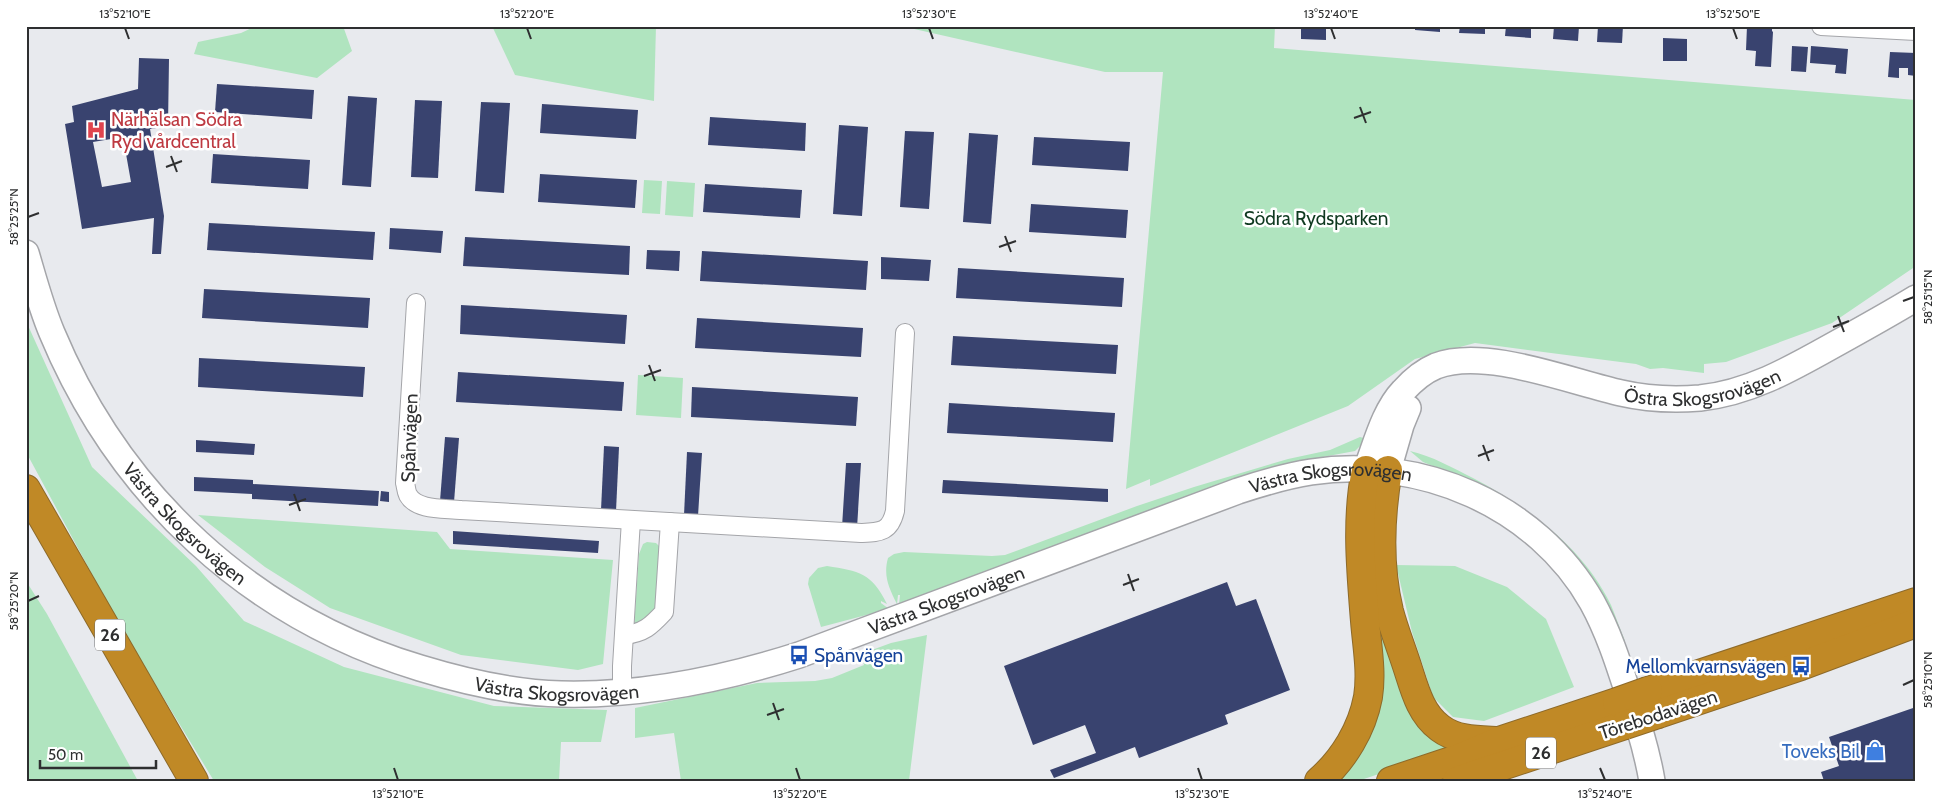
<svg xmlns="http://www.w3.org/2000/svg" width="1942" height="807" font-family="Cabin,sans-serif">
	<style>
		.green { fill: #b0e4bf }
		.building { fill: #39436f; fill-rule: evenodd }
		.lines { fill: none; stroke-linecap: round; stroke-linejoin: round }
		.street-casing { stroke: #a4a5a9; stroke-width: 20 }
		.secondary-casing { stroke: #a4a5a9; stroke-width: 28 }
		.highway-casing { stroke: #8d6a2a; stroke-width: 30 }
		.street { stroke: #fff; stroke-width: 18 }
		.secondary { stroke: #fff; stroke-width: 25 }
		.highway { stroke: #c08926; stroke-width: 28 }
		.highway-bridge-casing { stroke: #8d6a2a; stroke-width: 30; stroke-linecap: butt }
		.highway-bridge { stroke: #c08926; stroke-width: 28 }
		.ticks { fill: none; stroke: #2e2f30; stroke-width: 2 }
		.labels { text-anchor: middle; stroke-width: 5; stroke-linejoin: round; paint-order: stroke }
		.shield { fill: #fff; stroke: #6d6d6e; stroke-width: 1 }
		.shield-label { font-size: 18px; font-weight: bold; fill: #2e2f30 }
		.health-label { font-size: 19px; fill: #be3a42; stroke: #fff; text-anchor: start }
		.park-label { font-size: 19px; fill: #0f3920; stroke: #fff }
		.street-label { font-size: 19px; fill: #2e2f30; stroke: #fff }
		.transit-label { font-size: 19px; fill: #164399; stroke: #fff; text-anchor: start }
		.shop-label { font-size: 19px; fill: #366cbe; stroke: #fff; text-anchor: end }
		.neatline { fill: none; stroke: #2e2f30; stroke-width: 2 }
		.ticks-label { font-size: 12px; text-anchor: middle; fill: #2e2f30 }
	</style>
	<rect width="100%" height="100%" fill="#e8eaee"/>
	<g class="green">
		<path d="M256,26H343L352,51L317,78L194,54L198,42L241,33Z"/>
		<path d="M492,26H656L654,101L515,75Z"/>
		<path d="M901,26H1275L1274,48L1916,100V266L1832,323L1726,362L1704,364V373L1663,368L1650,369L1636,364L1475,343L1415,359L1348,406L1150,486V479L1126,489L1163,72H1105Z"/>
		<path d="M644,180L662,181L660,214L642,213Z"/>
		<path d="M667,181L695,183L693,217L665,215Z"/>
		<path d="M26,321L92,467L196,566L244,621L344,667L494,706L607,710L601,742H561L559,781H214L120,626L26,452Z"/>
		<path d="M638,375L683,378L681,418L636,415Z"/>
		<path d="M1360,437L1367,439L1355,451L1285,464L1253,474L899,605L900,595H898L897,604C889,588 883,576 888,558L894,554L904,552L992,556L1005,555L1137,506L1194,487L1288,459L1330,450Z"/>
		<path d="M1410,451C1432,456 1453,468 1473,478C1528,507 1583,547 1611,605C1616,617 1620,629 1625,641L1622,642L1479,485L1423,462Z"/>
		<path d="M198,515L437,532L450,549L613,560L603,664L578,670L461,655L330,608L265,567Z"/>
		<path d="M647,542L656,543L660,547L658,610L634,627L639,554L643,544Z"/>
		<path d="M1396,565L1455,566L1507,587L1546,619L1574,687L1484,721L1453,717L1433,697L1412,632Z"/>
		<path d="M827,566C859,571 872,573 887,604L881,601V603L889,609L821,627L808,584L809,578L818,568Z"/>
		<path d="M1368,580L1398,661L1459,747L1358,781H1332L1356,748Z"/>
		<path d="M26,581L47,614L138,781H31L26,775Z"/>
		<path d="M927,635L909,781H681L674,733L635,738V708L757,683L815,681L832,678L864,665L861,654L891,643Z"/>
	</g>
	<g class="building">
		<path d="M1301,26H1326V40L1301,39Z"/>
		<path d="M1415,26H1440V32L1415,30Z"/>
		<path d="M1460,26H1485V34L1459,33Z"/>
		<path d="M1506,26H1531V38L1505,36Z"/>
		<path d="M1554,26H1579L1578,41L1553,39Z"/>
		<path d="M1598,26H1623L1622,43L1597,42Z"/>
		<path d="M1747,26H1772V31L1773,32L1771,67L1755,66L1756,51L1746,50Z"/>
		<path d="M1663,38L1687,39V61H1663Z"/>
		<path d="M1792,46L1808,47L1806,72L1791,71Z"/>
		<path d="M1811,46L1848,49L1846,74L1835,73L1836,65L1810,63Z"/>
		<path d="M1890,52L1916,53V76L1908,75V68H1899V78L1888,77Z"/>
		<path d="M139,58L169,59L168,126L150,129L164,216L161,254H152L154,218L82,229L65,124L74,122L72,106L138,89ZM123,137L131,182L102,187L93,142Z"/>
		<path d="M217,84L314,90L312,119L215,112Z"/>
		<path d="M348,96L377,98L371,187L342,185Z"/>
		<path d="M415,100L442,101L438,178L411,177Z"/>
		<path d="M481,102L510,103L504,193L475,191Z"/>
		<path d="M542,104L638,110L636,139L540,133Z"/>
		<path d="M710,117L806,123L805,151L708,145Z"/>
		<path d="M839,125L868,127L862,216L833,214Z"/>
		<path d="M905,131L934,132L929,209L900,207Z"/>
		<path d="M969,133L998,135L991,224L963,222Z"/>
		<path d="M1034,137L1130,142L1128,171L1032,165Z"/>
		<path d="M213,154L310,160L308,189L211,183Z"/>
		<path d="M540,174L637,180L635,208L538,202Z"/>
		<path d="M705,184L802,190L800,218L703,212Z"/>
		<path d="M1031,204L1128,210L1126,238L1029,232Z"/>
		<path d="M209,223L375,232L373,260L207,250Z"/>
		<path d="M390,228L443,231L441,253L389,249Z"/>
		<path d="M465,237L630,246L629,275L463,266Z"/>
		<path d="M647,250L680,251L679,271L646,269Z"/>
		<path d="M702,251L868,261L866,290L700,281Z"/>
		<path d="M881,257L931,260L929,281L881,279Z"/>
		<path d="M958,268L1124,278L1122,307L956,298Z"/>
		<path d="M204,289L370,298L368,328L202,318Z"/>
		<path d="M461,305L627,315L625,344L460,334Z"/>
		<path d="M697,318L863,328L861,357L695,348Z"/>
		<path d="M953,336L1118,345L1116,374L951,365Z"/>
		<path d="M199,358L365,367L363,397L198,387Z"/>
		<path d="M458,372L624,382L622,411L456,402Z"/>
		<path d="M692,387L858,397L856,426L691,417Z"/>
		<path d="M949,403L1115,413L1113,442L947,433Z"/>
		<path d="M445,437L459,438L454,502L440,501Z"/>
		<path d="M196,440L255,444L254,455L196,452Z"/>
		<path d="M604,446L619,447L616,511L601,510Z"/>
		<path d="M687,452L702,453L698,516L684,515Z"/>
		<path d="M846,463H861L857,528L842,527Z"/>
		<path d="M194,477L253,480V484L379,491L378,506L252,499V494L194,491Z"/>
		<path d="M943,480L1108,489V502L942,493Z"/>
		<path d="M381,491L389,492V502L380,501Z"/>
		<path d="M453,531L599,541L598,553L453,544Z"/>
		<path d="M1227,582L1236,606L1256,599L1290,690L1225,715L1228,724L1139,758L1135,747L1054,778L1050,770L1096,753L1085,725L1033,745L1004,666Z"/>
		<path d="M1916,707V781H1824L1821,772L1839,766L1829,737Z"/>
	</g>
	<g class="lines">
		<defs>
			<g id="street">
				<path d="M1821,26L1916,31"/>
				<path d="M416,303L405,483C406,486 406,491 408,495C417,511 445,508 461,510L861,533C881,532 890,532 895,511L905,333"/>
				<path d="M624,635C644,633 651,626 664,612L670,522"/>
				<path d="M622,693V666L631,520"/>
			</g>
			<g id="secondary">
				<path id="s1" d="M26,253C34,280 41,307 52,333C120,496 251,617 420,668C466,682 513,693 561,694C643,696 721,680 799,655L1238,491C1262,483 1286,476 1311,472C1420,455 1537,505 1592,602C1608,631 1618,662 1628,693C1638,722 1647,751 1652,781"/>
				<path id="s2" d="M1366,470C1376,444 1384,411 1403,391C1412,381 1424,371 1436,366C1485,347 1571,382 1621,393C1647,399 1674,400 1700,398C1748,393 1789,370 1830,347C1859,331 1888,315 1916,298"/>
				<path d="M1388,470L1401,425L1408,408"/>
			</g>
			<g id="highway">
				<path d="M1388,470C1380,516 1378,565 1389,611C1394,630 1402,650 1408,669C1415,691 1421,714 1440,728C1457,741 1479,740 1499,741"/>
				<path d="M26,489L194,781"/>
				<path d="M1648,691L1916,602"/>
				<path d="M1658,714L1801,666L1916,623"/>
				<path d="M1319,781C1344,759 1362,729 1368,697C1372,672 1367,646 1365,621C1361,571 1356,519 1366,470"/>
				<path d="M1391,781L1457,759L1499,741L1617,702"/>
				<path d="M1457,781L1625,725"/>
			</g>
		</defs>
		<use href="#street" class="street-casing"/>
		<use href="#secondary" class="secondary-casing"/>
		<use href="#highway" class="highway-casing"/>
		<use href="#street" class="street"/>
		<use href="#secondary" class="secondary"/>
		<use href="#highway" class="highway"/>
		<defs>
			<g id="highway-bridge">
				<path d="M1617,702L1648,691"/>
				<path d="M1625,725L1658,714"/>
			</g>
		</defs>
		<use href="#highway-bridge" class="highway-bridge-casing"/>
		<use href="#highway-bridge" class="highway-bridge"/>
	</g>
	<path class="ticks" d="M125,28L129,39M527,28L531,39M929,28L933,39M1331,28L1335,39M1733,28L1737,39M1360,107L1366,123M1354,118L1371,112M171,156L177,172M166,167L182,161M28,217L39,213M1005,236L1011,252M999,247L1016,241M1903,301L1914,297M1838,316L1844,332M1833,327L1849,321M649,365L655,381M644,376L661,370M1483,445L1489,461M1478,456L1494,450M294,494L300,511M289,505L306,499M1128,574L1134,591M1123,585L1139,579M28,601L39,596M1903,685L1914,680M773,703L779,720M767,715L784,709M394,768L398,780M796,768L800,780M1198,768L1202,780M1600,768L1605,780"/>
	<defs>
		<symbol id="hospital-bare" viewBox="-9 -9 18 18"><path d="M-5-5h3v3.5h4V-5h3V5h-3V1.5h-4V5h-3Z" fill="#e0444e" stroke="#fff" stroke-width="2.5" paint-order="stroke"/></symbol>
		<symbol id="bus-bare" viewBox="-9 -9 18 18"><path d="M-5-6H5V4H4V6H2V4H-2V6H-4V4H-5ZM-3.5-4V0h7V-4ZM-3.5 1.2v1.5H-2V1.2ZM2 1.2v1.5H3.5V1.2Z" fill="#1a4fb4" stroke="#fff" stroke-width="2.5" paint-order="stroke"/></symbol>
		<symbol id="shop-bare" viewBox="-9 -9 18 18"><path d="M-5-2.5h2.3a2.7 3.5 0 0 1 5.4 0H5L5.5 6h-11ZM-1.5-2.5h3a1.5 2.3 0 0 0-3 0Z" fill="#3f7fe0" stroke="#fff" stroke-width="2.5" paint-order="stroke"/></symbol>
	</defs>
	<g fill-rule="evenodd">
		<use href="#hospital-bare" x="82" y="116" width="28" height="28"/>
		<use href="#bus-bare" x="785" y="641" width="28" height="28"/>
		<use href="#bus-bare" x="1787" y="652" width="28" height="28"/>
		<use href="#shop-bare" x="1861" y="737" width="28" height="28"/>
	</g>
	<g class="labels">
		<g class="shield">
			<rect x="95" y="619.5" width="30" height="31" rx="4"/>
			<rect x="1526" y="737.5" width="30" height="31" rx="4"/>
		</g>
		<g class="shield-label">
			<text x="110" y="641">26</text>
			<text x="1541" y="759">26</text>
		</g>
		<g class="health-label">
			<text x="111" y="126">Närhälsan Södra<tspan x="111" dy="22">Ryd vårdcentral</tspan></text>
		</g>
		<g class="park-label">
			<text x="1316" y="225">Södra Rydsparken</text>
		</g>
		<g class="street-label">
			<text dy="7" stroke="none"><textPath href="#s2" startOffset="402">Östra Skogsrovägen</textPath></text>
			<text transform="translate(409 438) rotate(-88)" y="7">Spånvägen</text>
			<text dy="7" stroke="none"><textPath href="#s1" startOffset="1548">Västra Skogsrovägen</textPath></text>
			<text dy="7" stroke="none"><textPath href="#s1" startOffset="319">Västra Skogsrovägen</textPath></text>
			<text dy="7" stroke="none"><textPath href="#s1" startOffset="1142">Västra Skogsrovägen</textPath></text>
			<text dy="7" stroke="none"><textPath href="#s1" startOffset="738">Västra Skogsrovägen</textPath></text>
			<text transform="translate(1658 714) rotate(-18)" y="7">Törebodavägen</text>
		</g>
		<g class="transit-label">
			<text x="814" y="662">Spånvägen</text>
			<text x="1786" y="673" text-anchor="end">Mellomkvarnsvägen</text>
		</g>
		<g class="shop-label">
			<text x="1860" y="758">Toveks Bil</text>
		</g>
	</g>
	<rect width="1942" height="807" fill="none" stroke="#ffffff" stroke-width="55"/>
	<path d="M40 760v8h116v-8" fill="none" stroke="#2e2f30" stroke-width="2.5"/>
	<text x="48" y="760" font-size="15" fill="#2e2f30" stroke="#ffffff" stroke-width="4" paint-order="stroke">50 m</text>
	<rect x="28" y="28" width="1886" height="752" class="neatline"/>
	<g class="ticks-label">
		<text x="125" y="18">13°52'10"E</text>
		<text x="527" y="18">13°52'20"E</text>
		<text x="929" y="18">13°52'30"E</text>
		<text x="1331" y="18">13°52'40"E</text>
		<text x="1733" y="18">13°52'50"E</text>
		<text transform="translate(14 217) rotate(-90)" y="4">58°25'25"N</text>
		<text transform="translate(1928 297) rotate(-90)" y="4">58°25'15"N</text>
		<text transform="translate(14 601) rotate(-90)" y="4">58°25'20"N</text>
		<text transform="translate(1928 680) rotate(-90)" y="4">58°25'10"N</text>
		<text x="398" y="798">13°52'10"E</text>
		<text x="800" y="798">13°52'20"E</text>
		<text x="1202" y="798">13°52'30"E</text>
		<text x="1605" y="798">13°52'40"E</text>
	</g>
</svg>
